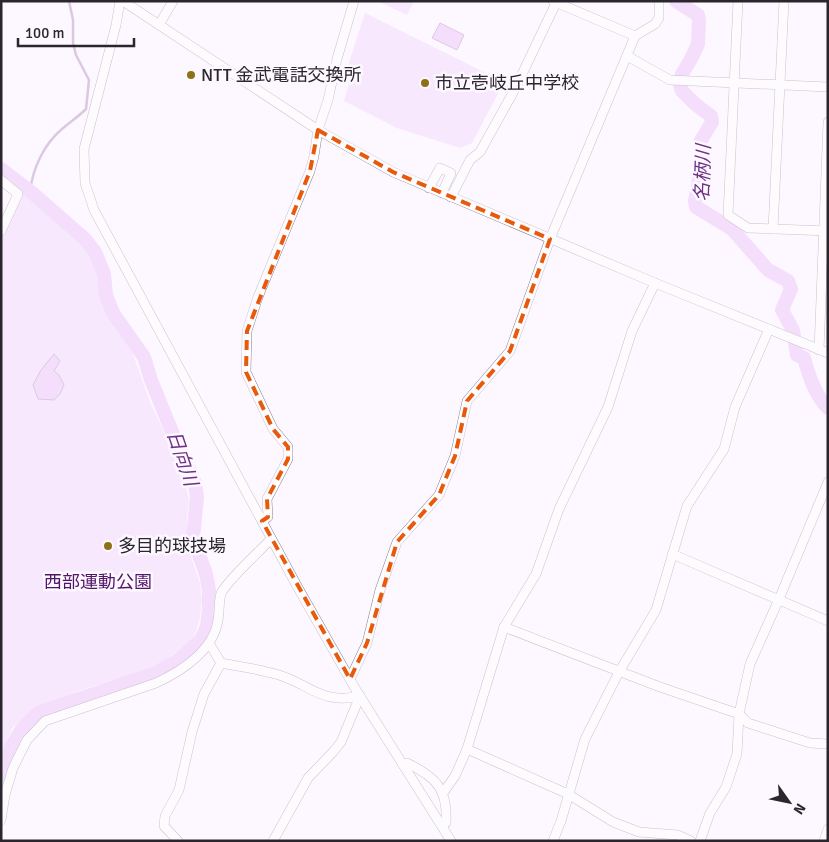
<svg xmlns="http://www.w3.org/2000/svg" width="829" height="842" font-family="Signika,'Noto Sans JP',sans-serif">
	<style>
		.green { fill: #efd5fa }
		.water { fill: #e8bff8; stroke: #af91bb }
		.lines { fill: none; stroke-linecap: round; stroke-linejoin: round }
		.stream { stroke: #af91bb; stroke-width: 2.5 }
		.river { stroke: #e8bff8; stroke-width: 14 }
		.minor-casing { stroke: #8c8090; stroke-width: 10 }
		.minor { stroke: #fff; stroke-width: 9 }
		.marked { fill: none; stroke: #e8590c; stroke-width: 4; stroke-dasharray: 10 6; stroke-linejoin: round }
		.poi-dot { fill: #8f7014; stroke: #fdf8ff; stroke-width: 2 }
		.labels { text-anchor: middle; stroke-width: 5; stroke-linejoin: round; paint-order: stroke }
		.poi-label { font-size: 18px; fill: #2b262d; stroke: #fdf8ff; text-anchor: start }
		.park-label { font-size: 18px; fill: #531568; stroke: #fdf8ff }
		.water-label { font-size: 19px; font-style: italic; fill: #6f3384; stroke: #fdf8ff }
	</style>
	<rect width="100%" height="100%" fill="#fdf8ff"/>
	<g class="green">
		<path d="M377,1H414L407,15Z"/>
		<path d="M365,13L504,82L472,143L460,148L397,128L344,101L350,80L344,78Z"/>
		<path d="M23,194L72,232L86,246L92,256L105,310L133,354L150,402L179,463L189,499L187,517V545L200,583L202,600L200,618L194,638L162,663L133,674L84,689L37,708L13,727L1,752V241Z"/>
	</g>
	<g class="water">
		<path d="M440,23L464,35L457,50L432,38Z"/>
		<path d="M54,354L60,361L54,371L59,375L64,385L60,394L54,400L38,399L33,385L41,370Z"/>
	</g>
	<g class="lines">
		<path class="stream" d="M30,191C33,168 44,144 62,129C70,122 78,117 86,109L89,80L76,55L73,43V20L69,1"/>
		<g class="river">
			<path d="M676,1L698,15L699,20L698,44L691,59L682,74L680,85L682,91L695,104L711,116L712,122L700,142L703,153L702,165L695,201L696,207L732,229L768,270L788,281L791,289L782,310L793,330L797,355L804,358C809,376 815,395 828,408"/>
			<path d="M1,169L30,191L85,239L95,252L104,274L106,295L113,313L144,357L151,380L170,427L195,483L197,497L193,538L206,574L209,590V609L207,626L201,640L177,661L156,673L38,713L22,729L11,747L1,775"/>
		</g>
		<defs>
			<g id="minor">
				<path d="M120,1L116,25L84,149L85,183L94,210L297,586L356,690L451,841"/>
				<path d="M123,1L318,130L393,172L655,283L828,353"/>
				<path d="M553,1L635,36"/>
				<path d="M738,1L728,215L748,228L828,231"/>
				<path d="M159,25L173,1"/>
				<path d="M627,56L670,80L828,87"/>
				<path d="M1,180L18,194L1,231"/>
				<path d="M429,188L440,168L451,173L442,193"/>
				<path d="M451,197L470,160L480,152L515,89L556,3"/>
				<path d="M773,229L784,1"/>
				<path d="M819,350L828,122"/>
				<path d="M262,521L268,517L267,499L288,459V447L273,429L246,372L247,331L258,297L310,171L314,156L318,130L328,100L337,59L354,1"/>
				<path d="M672,554L828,621"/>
				<path d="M504,627L660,687L739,714L748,723L810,743L828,744"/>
				<path d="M209,643L221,663C240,667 260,669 279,675C311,685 322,705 360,696"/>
				<path d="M350,679L367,643L380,590L397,542L439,495L455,456L467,401L510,351L550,239L635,36L655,24L659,18V1"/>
				<path d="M467,749L568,794L613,822L639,832L678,835L691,841"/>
				<path d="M403,765L407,763C436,777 448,789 446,823L442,825"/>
				<path d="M443,793L455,776L467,749L504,627L536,574L559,509L608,407L632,331L655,283"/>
				<path d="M1,820L5,795L13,768L27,740L45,721L156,683C182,671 214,650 218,620C220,611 218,596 223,590C235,573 257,554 271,539"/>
				<path d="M178,841L164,826L165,816L179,790L192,732L204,694L221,663"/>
				<path d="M273,841L308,778L333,752L341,742L360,696"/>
				<path d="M553,841L561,821L585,739L619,672L656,610L687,506L724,449L735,407L769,329"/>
				<path d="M700,841L710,813L726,787L737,754L739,714L750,664L779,599L828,482"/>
				<path d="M824,841L828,829"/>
			</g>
		</defs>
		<use href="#minor" class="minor-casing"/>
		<use href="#minor" class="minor"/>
	</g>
	<path d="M0 0H829V842H0ZM318,130L393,172L550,239L510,351L467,401L455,456L439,495L397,542L367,643L350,679L262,521L268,517L267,499L288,459V447L273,429L246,372L247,331L310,171Z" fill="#fdf8ff" fill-opacity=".55" fill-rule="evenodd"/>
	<path class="marked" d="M318,130L393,172L550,239L510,351L467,401L455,456L439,495L397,542L367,643L350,679L262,521L268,517L267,499L288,459V447L273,429L246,372L247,331L310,171Z"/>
	<g class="poi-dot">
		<circle cx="191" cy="75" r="5"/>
		<circle cx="425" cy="83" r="5"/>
		<circle cx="108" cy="546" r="5"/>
	</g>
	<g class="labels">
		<g class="poi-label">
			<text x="201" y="81">NTT 金武電話交換所</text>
			<text x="435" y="89">市立壱岐丘中学校</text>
			<text x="118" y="552">多目的球技場</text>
		</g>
		<g class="park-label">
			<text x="98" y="588">西部運動公園</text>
		</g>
		<g class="water-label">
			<text transform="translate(702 173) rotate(-88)" y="7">名柄川</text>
			<text transform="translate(183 458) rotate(71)" y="7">日向川</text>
		</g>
	</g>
	<rect width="829" height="842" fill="none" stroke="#2b262d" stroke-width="5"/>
	<g transform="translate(789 802) rotate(123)" stroke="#fdf8ff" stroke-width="4" paint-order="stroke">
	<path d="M0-4L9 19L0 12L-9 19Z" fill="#2b262d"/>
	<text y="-8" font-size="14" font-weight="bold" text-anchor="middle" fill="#2b262d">N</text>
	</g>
	<path d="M18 38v8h116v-8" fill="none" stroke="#2b262d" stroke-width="2.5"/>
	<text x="25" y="38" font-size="15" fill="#2b262d" stroke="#fdf8ff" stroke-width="4" paint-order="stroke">100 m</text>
</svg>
